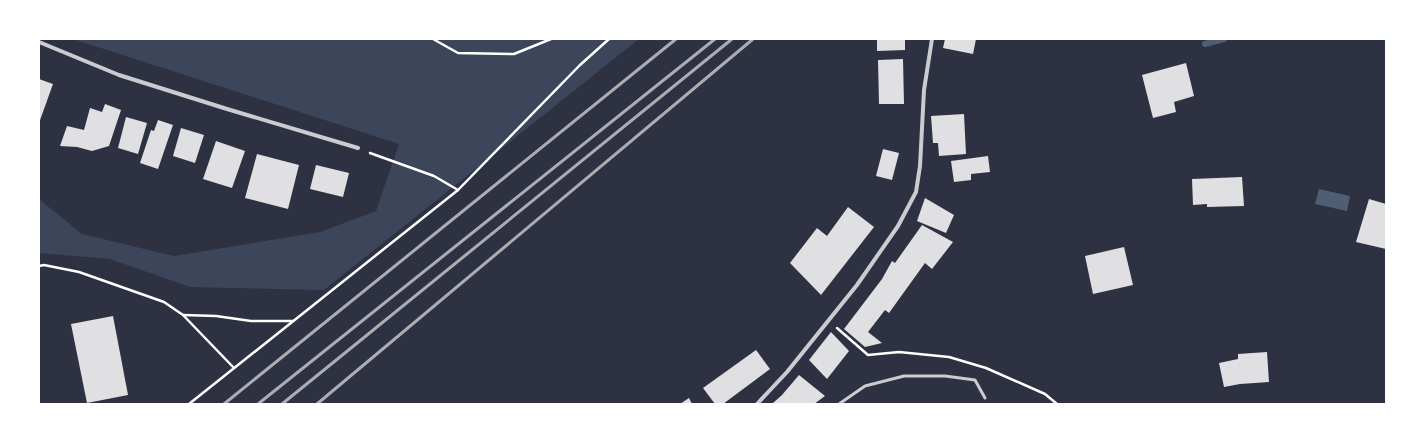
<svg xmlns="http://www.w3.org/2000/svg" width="1425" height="443" font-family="'Exo 2',sans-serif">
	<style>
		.green { fill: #3c4559 }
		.water { fill: #4f5d75 }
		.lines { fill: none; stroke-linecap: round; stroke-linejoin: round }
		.stream { stroke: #4f5d75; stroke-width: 6 }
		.building { fill: #e0e0e3 }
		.path { stroke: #fff; stroke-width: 2.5 }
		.service { stroke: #caccd0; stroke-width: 3 }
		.minor { stroke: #caccd0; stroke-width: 4 }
		.rail { stroke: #abadb3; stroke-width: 3 }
	</style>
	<rect width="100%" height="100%" fill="#2d3142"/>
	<path class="green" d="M73,39H639L324,290L190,287L110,259L39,253V199L82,234L174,256L320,232L376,211L399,144Z"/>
	<path class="water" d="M1319,189L1350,196L1347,211L1315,204Z"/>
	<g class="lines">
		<path class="stream" d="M1205,44L1224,39"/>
	</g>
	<g class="building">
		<path d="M877,39H905V50L877,51Z"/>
		<path d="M945,39H976L973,54L943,48Z"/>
		<path d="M903,59L904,104H879L878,60Z"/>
		<path d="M1186,63L1194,96L1174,102L1176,112L1153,118L1142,75Z"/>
		<path d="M39,79L53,84L39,123Z"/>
		<path d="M105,104L121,110L109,146L92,151L77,147L60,146L67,126L84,130L90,108L102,112Z"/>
		<path d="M964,114L966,154L939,156L938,143H933L931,116Z"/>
		<path d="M126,117L147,123L138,154L118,148Z"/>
		<path d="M158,120L173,125L158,169L140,163L151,130L154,131Z"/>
		<path d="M181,128L204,135L195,163L173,156Z"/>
		<path d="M216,141L245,151L232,188L203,179Z"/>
		<path d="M883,149L899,153L892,180L876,176Z"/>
		<path d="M257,154L299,165L288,209L245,198Z"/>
		<path d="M988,156L990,172L971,174V180L954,182L951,161Z"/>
		<path d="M316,165L349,173L343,197L310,189Z"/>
		<path d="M1242,177L1244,206L1207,207V204L1193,205L1192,179Z"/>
		<path d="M925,198L954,215L946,233L917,221Z"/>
		<path d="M1369,199L1386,204V223L1385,227H1386V249L1356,242Z"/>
		<path d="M848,207L874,227L821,295L790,263L817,228L827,236Z"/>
		<path d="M922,225L953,242L932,269L925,263L889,313L885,310L868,332L882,343L865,347L844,329L882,279L892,261L895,263Z"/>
		<path d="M1124,247L1133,285L1093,294L1085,256Z"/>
		<path d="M113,316L128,395L87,403L71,324Z"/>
		<path d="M831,332L849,351L827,379L809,360Z"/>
		<path d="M756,350L770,369L723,404H715L703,388Z"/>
		<path d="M1267,352L1269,382L1240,384L1224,387L1219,363L1238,359V354Z"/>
		<path d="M799,375L825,396L814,404L773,403L782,395Z"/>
		<path d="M689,398L692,404H680Z"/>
	</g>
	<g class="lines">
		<g class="path">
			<path d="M433,39L458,53L514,54L551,39"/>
			<path d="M370,153L434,176L458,190"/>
			<path d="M39,266L44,265L79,272L164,302L183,315L234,368"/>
			<path d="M183,315L216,316L251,321H293"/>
			<path d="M837,328L868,355L899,352L949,357L986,368L1045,394L1057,404"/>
			<path d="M189,404L458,190L580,65L609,39"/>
		</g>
		<path class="service" d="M839,404L865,386L904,376H945L975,380L985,398"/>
		<g class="minor">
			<path d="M39,42L119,75L227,109L358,148"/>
			<path d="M757,404L787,372L857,285L898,226L916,192L920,166L924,90L932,39"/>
		</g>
		<g class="rail">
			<path d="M224,404L676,39"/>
			<path d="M258,404L715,39"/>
			<path d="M282,404L732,39"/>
			<path d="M317,404L753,39"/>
		</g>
	</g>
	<rect width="1425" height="443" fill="none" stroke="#ffffff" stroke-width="80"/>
</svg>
